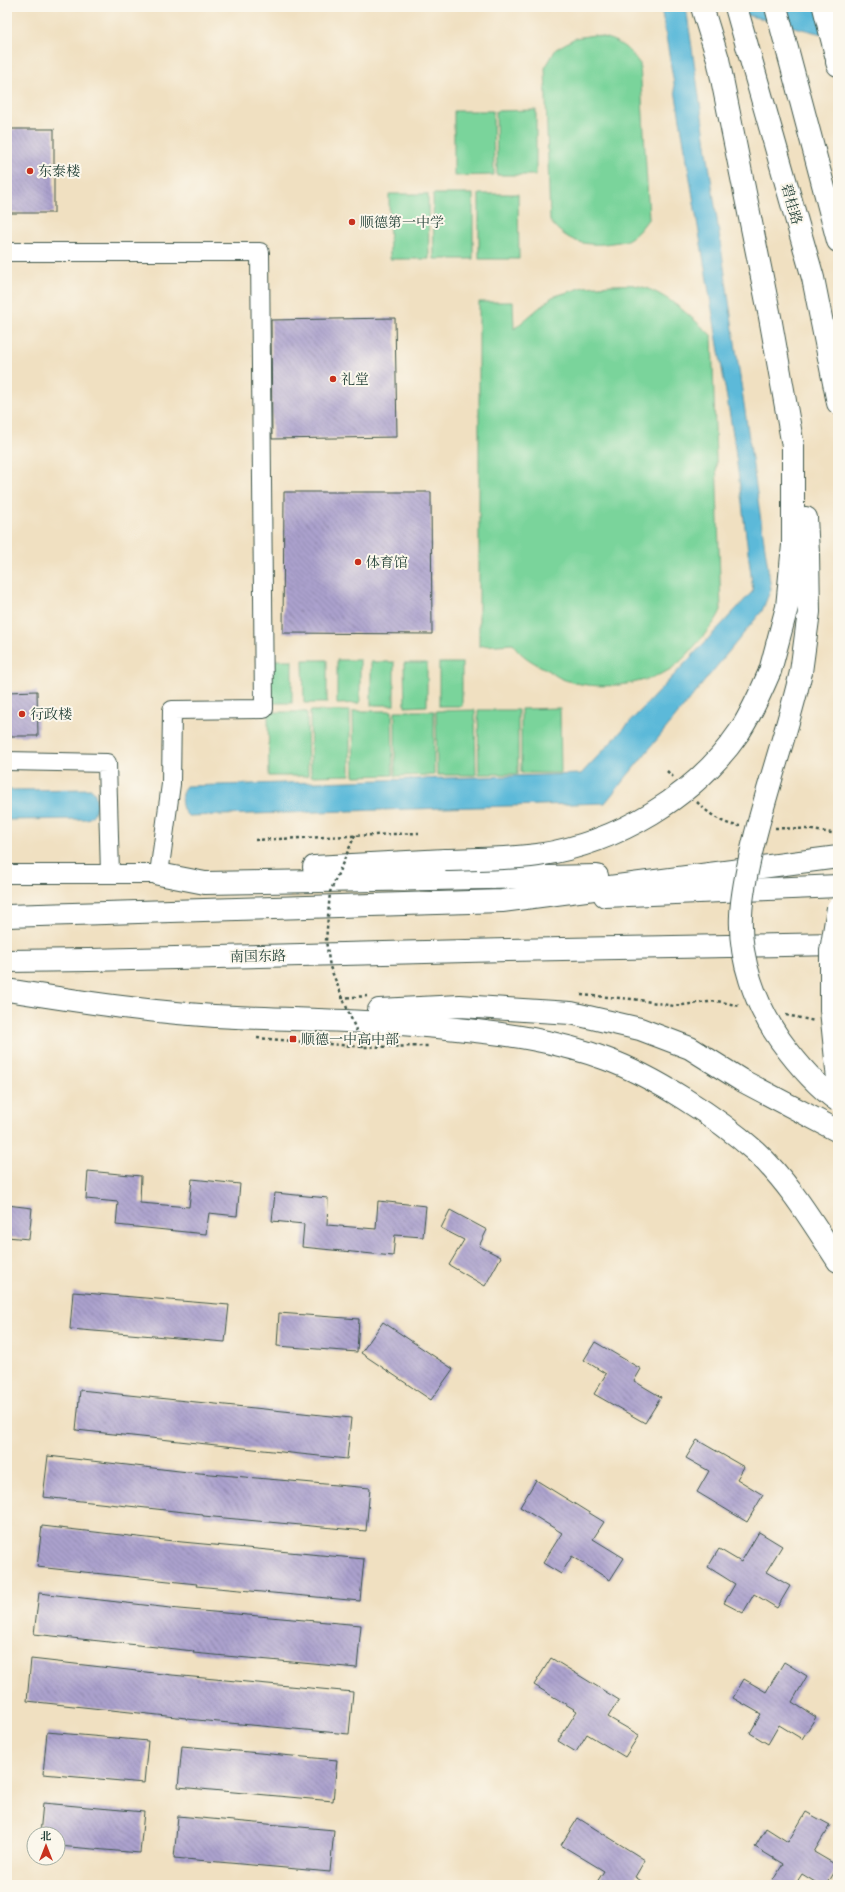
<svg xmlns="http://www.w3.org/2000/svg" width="845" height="1892" font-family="'Old Standard TT','Noto Serif SC',serif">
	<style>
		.pitch { fill: #7ad49b; stroke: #4c8868 }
		.water { fill: #5bb9d9; stroke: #3d7b86 }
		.building { fill: url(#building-back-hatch) }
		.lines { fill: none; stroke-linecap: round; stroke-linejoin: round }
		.minor-casing { stroke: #3e5549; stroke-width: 20 }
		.major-casing { stroke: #3e5549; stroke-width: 24 }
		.highway-casing { stroke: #3e5549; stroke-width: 24 }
		.path { stroke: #3e5549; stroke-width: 2.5; stroke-dasharray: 3 3; stroke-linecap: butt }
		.minor { stroke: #fff; stroke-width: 18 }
		.major { stroke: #fff; stroke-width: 22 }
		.highway { stroke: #fff; stroke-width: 22 }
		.highway-bridge-casing { stroke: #3e5549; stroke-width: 24; stroke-linecap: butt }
		.path-bridge { stroke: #3e5549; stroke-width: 2.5; stroke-dasharray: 3 3; stroke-linecap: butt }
		.highway-bridge { stroke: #fff; stroke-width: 22 }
		.poi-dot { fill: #c8321e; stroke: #fbf7ec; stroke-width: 1.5 }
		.labels { text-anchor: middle; stroke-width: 4; stroke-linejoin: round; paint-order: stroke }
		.poi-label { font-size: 14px; fill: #1f3d34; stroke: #fbf7ec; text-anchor: start }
		.street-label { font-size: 14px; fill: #1f3d34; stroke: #fbf7ec }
	</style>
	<defs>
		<pattern id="building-back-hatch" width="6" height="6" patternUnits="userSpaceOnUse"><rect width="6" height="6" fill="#aba1cd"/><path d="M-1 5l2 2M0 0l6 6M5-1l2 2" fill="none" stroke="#8b84a7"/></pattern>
	</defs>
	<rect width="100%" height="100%" fill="#fbf7ec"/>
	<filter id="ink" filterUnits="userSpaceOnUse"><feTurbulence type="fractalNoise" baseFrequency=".025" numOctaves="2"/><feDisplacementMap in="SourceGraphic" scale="8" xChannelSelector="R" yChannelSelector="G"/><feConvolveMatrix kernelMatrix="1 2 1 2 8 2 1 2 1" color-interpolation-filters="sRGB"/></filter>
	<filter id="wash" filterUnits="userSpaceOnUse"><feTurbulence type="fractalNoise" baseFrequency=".012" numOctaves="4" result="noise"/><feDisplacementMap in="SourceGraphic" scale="16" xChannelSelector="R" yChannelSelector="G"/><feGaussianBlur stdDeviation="0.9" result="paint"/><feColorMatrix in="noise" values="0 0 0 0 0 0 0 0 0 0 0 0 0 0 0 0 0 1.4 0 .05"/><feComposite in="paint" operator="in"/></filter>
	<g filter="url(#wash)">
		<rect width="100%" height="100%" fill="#f0e0c1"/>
		<g class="pitch">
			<path d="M594,35C617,40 625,44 640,64L649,218C643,226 637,235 627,240C623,242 617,242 612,243C585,247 567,242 550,221L545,68L556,49L575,38Z"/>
			<path d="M536,110V175H497L496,111Z"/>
			<path d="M454,111H493L494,175L454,176Z"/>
			<path d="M389,194H428L429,259H390Z"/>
			<path d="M433,194H473V259H434Z"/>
			<path d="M479,194H518L519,259H479Z"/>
			<path d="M612,285C619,285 627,284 634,285C664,290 690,316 712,336L721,610C716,622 708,630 700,640C691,650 681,663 669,670C640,686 597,691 565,680C558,678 551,672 544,668C532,662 521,656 513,644L479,646V302H513L514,329L552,297L584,287Z"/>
			<rect x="269" y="660" width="23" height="43"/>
			<path d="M303,660H327V703H304Z"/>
			<path d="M337,660H360V703L337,704Z"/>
			<rect x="371" y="662" width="23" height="43"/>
			<path d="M404,663H427V706L405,707Z"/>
			<rect x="439" y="663" width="23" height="43"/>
			<path d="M560,708L561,773H521V709Z"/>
			<path d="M475,710L476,775H437L436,711Z"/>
			<path d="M478,710H518V774H479Z"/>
			<path d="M310,711H350V775L311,776Z"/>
			<path d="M353,711H392L393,775L354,776Z"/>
			<path d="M395,711H434V775L395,776Z"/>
			<path d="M268,712H307L308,776H269Z"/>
		</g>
		<g class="water">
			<path d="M661,7H686L771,589L762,611L605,803L188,816C180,809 179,794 186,786L581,774L753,591L734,440Z"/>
			<path d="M714,7H838V38Z"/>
			<path d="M92,789C99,797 98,816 87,819L7,820V790Z"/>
		</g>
		<g id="blocks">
			<g class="building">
				<rect x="7" y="129" width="47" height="84"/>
				<path d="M395,318L397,437L272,439L271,320Z"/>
				<path d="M284,492H431L432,634L283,633Z"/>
				<path d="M37,691L38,736H7V692Z"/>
				<path d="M88,1171L141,1176L140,1203L189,1207L192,1179L240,1184L237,1216L209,1213L206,1234L116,1225L118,1202L86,1199Z"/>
				<path d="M275,1193L328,1198L327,1225L376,1229L378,1201L426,1206L423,1237L395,1235L393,1256L302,1247L304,1224L272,1221Z"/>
				<path d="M7,1205L32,1208L29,1239L7,1237Z"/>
				<path d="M450,1210L487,1230L479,1246L501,1257L485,1286L449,1265L464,1240L441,1228Z"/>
				<path d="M73,1292L229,1305L225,1342L70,1329Z"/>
				<path d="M279,1313L359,1319L357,1352L277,1346Z"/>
				<path d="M383,1322L453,1369L431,1400L361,1353Z"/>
				<path d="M595,1342L641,1369L634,1381L661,1397L645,1423L594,1394L606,1374L584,1360Z"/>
				<path d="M80,1390L351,1418L347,1459L76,1430Z"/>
				<path d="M697,1440L744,1467L737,1479L763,1495L747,1522L697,1492L709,1471L686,1458Z"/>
				<path d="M48,1456L188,1472L370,1488L366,1531L203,1516V1514L43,1497Z"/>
				<path d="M536,1480L604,1522L593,1539L624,1558L610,1580L572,1556L561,1574L543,1563L562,1533L520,1507Z"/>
				<path d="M42,1526L182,1542L364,1559L360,1601L196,1586L197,1584L37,1567Z"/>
				<path d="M759,1532L782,1546L766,1572L790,1586L777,1608L754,1594L743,1613L724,1603L735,1584L708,1567L719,1549L741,1562Z"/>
				<path d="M39,1593L179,1609L361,1625L357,1668L193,1653L194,1651L34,1634Z"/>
				<path d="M551,1658L619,1700L608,1717L639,1735L625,1757L587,1734L576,1752L558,1741L577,1711L534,1685Z"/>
				<path d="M31,1659L172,1675L353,1692L349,1734L186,1719V1718L27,1701Z"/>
				<path d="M784,1662L807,1676L792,1702L816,1717L802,1739L779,1725L768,1744L750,1733L761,1714L733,1698L744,1679L766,1692Z"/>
				<path d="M47,1732L148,1741L144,1783L43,1774Z"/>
				<path d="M182,1746L337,1760L333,1801L178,1787Z"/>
				<path d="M43,1803L144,1812L140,1853L58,1846V1834H40Z"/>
				<path d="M806,1812L830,1825L814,1852L838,1866L827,1885H820L802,1874L795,1885H770L783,1864L755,1847L766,1828L788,1842Z"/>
				<path d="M178,1816L334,1830L330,1872L174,1858Z"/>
				<path d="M578,1818L645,1860L635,1877L648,1885H595L604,1871L561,1845Z"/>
			</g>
		</g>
	</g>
	<g filter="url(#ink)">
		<use href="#blocks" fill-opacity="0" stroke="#3e5549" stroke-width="1"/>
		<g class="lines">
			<defs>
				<g id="minor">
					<path d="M7,252H260L264,709L172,710L171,784L159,874H7"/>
					<path d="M7,761L107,763L110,874"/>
				</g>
				<g id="major">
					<path d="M824,7L838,63"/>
					<path d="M605,896L838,886"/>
					<path d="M7,961L89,960L508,950L838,944"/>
				</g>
				<g id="highway">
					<path d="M702,7L718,59L770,317L793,446V545L787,607L770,671"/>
					<path d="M736,7L813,278L838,403"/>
					<path d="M776,7L838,241"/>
					<path d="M837,62L838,65"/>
					<path d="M801,672L809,612L808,553L806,518"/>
					<path d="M314,867L445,860"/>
					<path d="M159,874L205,883L597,876"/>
					<path d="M7,916L502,901L838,857"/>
					<path d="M7,990C83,1002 159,1014 236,1017C310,1020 384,1021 457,1029C508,1034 558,1041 606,1059C653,1076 717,1117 755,1151C789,1182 813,1223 838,1261"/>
					<path d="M379,1010L460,1006L571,1013L640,1029L690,1048L741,1080L838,1131"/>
				</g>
			</defs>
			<use href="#minor" class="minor-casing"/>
			<use href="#major" class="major-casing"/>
			<use href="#highway" class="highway-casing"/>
			<g class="path">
				<path d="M667,771L673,777"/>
				<path d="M697,802C708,813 723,825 740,826"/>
				<path d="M775,828L806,829L838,834"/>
				<path d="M255,840L419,833"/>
				<path d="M581,995L633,999L674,1006L717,1001L740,1006"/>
				<path d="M341,998L367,996"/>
				<path d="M786,1015L815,1021"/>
				<path d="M257,1038L363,1047L428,1046"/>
			</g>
			<use href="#minor" class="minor"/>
			<use href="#major" class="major"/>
			<use href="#highway" class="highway"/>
			<defs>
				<g id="highway-bridge">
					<path d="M801,672C788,729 768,784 754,841C748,865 742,890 741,915C739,959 755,1004 780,1040C796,1062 815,1085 838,1101"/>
					<path d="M445,860C476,859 508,859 538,855C617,843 695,797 740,731C752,712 761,692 770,671"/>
					<path d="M838,908L831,951V1010L838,1080"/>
				</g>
			</defs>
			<use href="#highway-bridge" class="highway-bridge-casing"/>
			<path class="path-bridge" d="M355,835L330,892L326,941L330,967L363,1047"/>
			<use href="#highway-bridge" class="highway-bridge"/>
		</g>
	</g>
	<g class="poi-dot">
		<circle cx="30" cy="171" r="4"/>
		<circle cx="352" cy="222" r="4"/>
		<circle cx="333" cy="379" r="4"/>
		<circle cx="358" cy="562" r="4"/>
		<circle cx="22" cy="714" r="4"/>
		<rect x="289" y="1035" width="8" height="8" rx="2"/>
	</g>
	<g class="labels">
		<g class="poi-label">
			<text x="38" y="176">东泰楼</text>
			<text x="360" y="227">顺德第一中学</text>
			<text x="341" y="384">礼堂</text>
			<text x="366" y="567">体育馆</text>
			<text x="30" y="719">行政楼</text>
			<text x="301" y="1044">顺德一中高中部</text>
		</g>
		<g class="street-label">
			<text transform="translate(792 204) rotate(74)" y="5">碧桂路</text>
			<text transform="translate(258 956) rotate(-1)" y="5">南国东路</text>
		</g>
	</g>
	<rect width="845" height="1892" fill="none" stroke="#fbf7ec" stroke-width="24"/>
	<g transform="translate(46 1846)"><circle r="19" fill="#fbf7ec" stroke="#a3ada2"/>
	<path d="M0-3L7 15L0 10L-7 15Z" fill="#c8321e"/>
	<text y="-6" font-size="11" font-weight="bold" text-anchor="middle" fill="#1f3d34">北</text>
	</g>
</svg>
